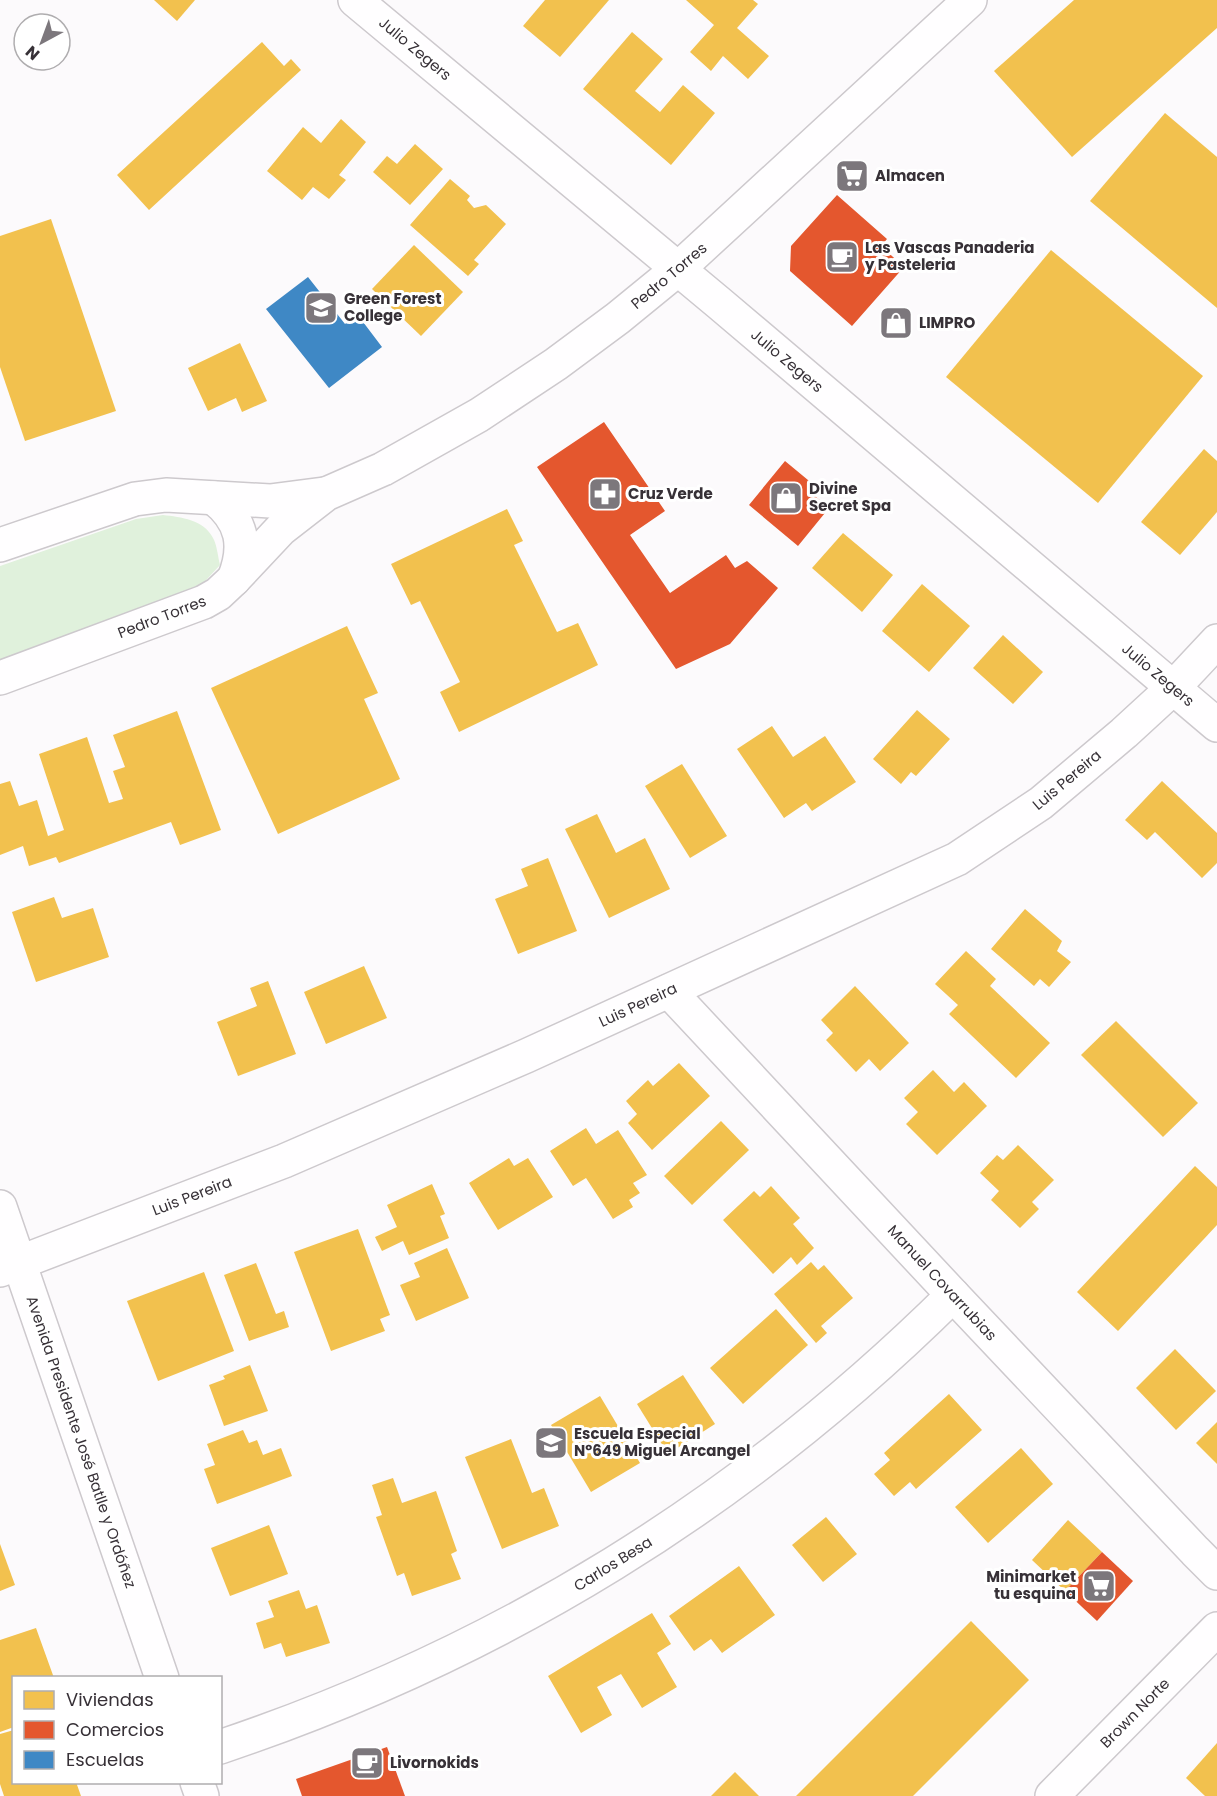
<svg xmlns="http://www.w3.org/2000/svg" width="1217" height="1796" font-family="Poppins,sans-serif">
	<style>
		.green { fill: #e0f1dc }
		.homes { fill: #f2c14e }
		.shops { fill: #e4572e }
		.schools { fill: #3f88c5 }
		.lines { fill: none; stroke-linecap: round; stroke-linejoin: round }
		.minor-casing { stroke: #cdc9cd; stroke-width: 36 }
		.tertiary-casing { stroke: #cdc9cd; stroke-width: 36 }
		.secondary-casing { stroke: #cdc9cd; stroke-width: 36 }
		.minor { stroke: #fffeff; stroke-width: 33 }
		.tertiary { stroke: #fffeff; stroke-width: 33 }
		.secondary { stroke: #fffeff; stroke-width: 33 }
		.labels { text-anchor: middle; stroke-width: 6; stroke-linejoin: round; paint-order: stroke }
		.street-label { font-size: 15px; fill: #373137; stroke: #fff }
		.poi-label { font-size: 15px; font-weight: bold; fill: #373137; stroke: #fff; text-anchor: start }
	</style>
	<rect width="100%" height="100%" fill="#fcfafc"/>
	<path class="green" d="M163,515C181,517 204,520 213,538C217,545 218,557 220,565L197,590L0,664V566L136,519Z"/>
	<g class="homes">
		<path d="M154,0H195L177,21Z"/>
		<path d="M545,0H609L560,57L523,26Z"/>
		<path d="M686,0H753L758,4L737,28L769,56L748,79L723,56L711,71L690,52L714,25Z"/>
		<path d="M1074,0H1217V28L1072,157L994,71Z"/>
		<path d="M632,32L663,59L635,91L660,112L683,85L715,113L671,165L583,89Z"/>
		<path d="M262,42L284,66L291,59L301,70L149,210L117,175Z"/>
		<path d="M1165,113L1217,157V308L1090,201Z"/>
		<path d="M341,119L366,142L339,175L346,180L329,199L313,187L302,200L267,171L303,127L321,143Z"/>
		<path d="M415,144L443,169L410,205L373,172L387,156L397,164Z"/>
		<path d="M450,179L470,196L467,200L474,208L486,205L506,224L474,260L479,264L468,276L410,225Z"/>
		<path d="M51,219L116,411L25,441L0,367V236Z"/>
		<path d="M414,245L463,292L421,336L372,289Z"/>
		<path d="M1051,250L1203,376L1098,503L946,377Z"/>
		<path d="M240,343L267,401L242,412L236,398L208,411L188,368Z"/>
		<path d="M1204,449L1217,461V512L1180,555L1141,522Z"/>
		<path d="M507,509L523,541L514,545L557,632L578,623L598,665L459,732L440,692L460,682L420,601L411,605L391,564Z"/>
		<path d="M843,533L893,575L862,612L812,568Z"/>
		<path d="M922,584L970,626L929,672L882,631Z"/>
		<path d="M347,626L378,693L364,699L400,779L278,834L211,688Z"/>
		<path d="M1003,635L1043,672L1013,704L973,668Z"/>
		<path d="M917,710L950,739L916,776L911,772L901,784L873,759Z"/>
		<path d="M177,711L221,830L180,845L171,822L59,863L56,857L29,866L23,846L0,855V784L10,781L19,806L37,800L48,836L64,830L39,754L87,737L109,803L123,799L113,771L125,767L113,735Z"/>
		<path d="M772,726L793,757L825,736L856,782L812,811L806,803L784,818L737,749Z"/>
		<path d="M682,764L727,836L690,858L645,786Z"/>
		<path d="M1162,781L1217,833V863L1202,878L1155,832L1147,840L1125,820Z"/>
		<path d="M597,814L616,853L645,838L670,889L609,918L565,829Z"/>
		<path d="M548,858L577,931L518,954L495,899L528,886L521,869Z"/>
		<path d="M54,897L62,918L93,908L109,957L36,982L12,912Z"/>
		<path d="M1025,909L1062,941L1057,951L1071,962L1049,987L1040,979L1034,986L991,949Z"/>
		<path d="M966,951L996,979L990,986L1050,1043L1016,1078L949,1014L958,1005L935,984Z"/>
		<path d="M364,966L387,1018L326,1044L304,992Z"/>
		<path d="M268,981L296,1054L238,1076L217,1022L257,1006L250,988Z"/>
		<path d="M855,986L909,1043L880,1071L869,1059L856,1072L826,1040L833,1033L821,1020Z"/>
		<path d="M1116,1021L1198,1103L1163,1137L1081,1055Z"/>
		<path d="M679,1063L710,1096L652,1150L628,1123L637,1114L626,1101L648,1080L653,1086Z"/>
		<path d="M933,1070L954,1092L964,1082L987,1106L937,1155L906,1124L918,1112L904,1098Z"/>
		<path d="M721,1121L749,1150L692,1205L664,1176Z"/>
		<path d="M586,1128L596,1144L618,1130L647,1175L633,1183L640,1193L629,1200L633,1207L613,1219L586,1178L573,1186L550,1151Z"/>
		<path d="M1018,1145L1054,1180L1032,1202L1039,1209L1020,1228L991,1200L999,1191L980,1173L997,1155L1003,1160Z"/>
		<path d="M509,1158L514,1166L528,1158L553,1197L498,1230L469,1183Z"/>
		<path d="M1195,1166L1217,1187V1225L1118,1331L1077,1292Z"/>
		<path d="M432,1184L445,1214L440,1216L449,1238L409,1255L403,1241L382,1251L375,1237L397,1227L387,1205Z"/>
		<path d="M771,1186L800,1218L793,1224L814,1248L797,1265L791,1257L773,1274L723,1220L754,1191L760,1197Z"/>
		<path d="M358,1229L390,1315L380,1319L385,1331L331,1351L294,1252Z"/>
		<path d="M447,1248L469,1298L416,1321L400,1285L420,1277L414,1263Z"/>
		<path d="M811,1262L818,1270L824,1265L853,1298L821,1326L827,1333L816,1343L774,1294Z"/>
		<path d="M256,1263L276,1314L284,1311L289,1327L249,1341L224,1275Z"/>
		<path d="M204,1272L234,1351L158,1381L127,1301Z"/>
		<path d="M776,1309L808,1345L743,1404L710,1368Z"/>
		<path d="M1175,1349L1216,1391L1176,1430L1136,1388Z"/>
		<path d="M250,1365L268,1411L224,1426L209,1385L225,1379L223,1376Z"/>
		<path d="M683,1375L715,1424L668,1454L637,1404Z"/>
		<path d="M949,1394L982,1430L916,1489L910,1482L894,1496L874,1474L890,1460L884,1453Z"/>
		<path d="M600,1396L640,1463L591,1492L551,1425Z"/>
		<path d="M1217,1422V1464L1196,1443Z"/>
		<path d="M243,1430L249,1443L257,1440L263,1455L281,1448L292,1476L217,1504L204,1469L215,1465L207,1444Z"/>
		<path d="M511,1439L532,1493L544,1488L559,1526L502,1549L465,1457Z"/>
		<path d="M1021,1448L1053,1484L988,1543L955,1507Z"/>
		<path d="M393,1478L402,1503L436,1491L457,1551L451,1554L461,1579L412,1596L404,1573L397,1576L376,1517L382,1515L372,1485Z"/>
		<path d="M826,1517L857,1554L823,1582L792,1545Z"/>
		<path d="M1068,1520L1102,1552L1065,1591L1032,1560Z"/>
		<path d="M269,1525L288,1574L230,1596L211,1548Z"/>
		<path d="M0,1544L15,1585L0,1591Z"/>
		<path d="M739,1566L775,1615L722,1653L711,1639L694,1651L669,1616Z"/>
		<path d="M299,1590L306,1609L317,1605L330,1643L286,1657L281,1643L264,1649L256,1623L274,1617L268,1601Z"/>
		<path d="M652,1613L671,1644L657,1653L677,1687L642,1708L621,1674L597,1687L612,1715L581,1733L548,1676Z"/>
		<path d="M971,1621L1029,1680L913,1796H796Z"/>
		<path d="M36,1628L54,1678H14V1727L0,1732V1640Z"/>
		<path d="M14,1730V1782H76L81,1796H4L0,1784V1734Z"/>
		<path d="M1217,1743V1796H1205L1186,1778Z"/>
		<path d="M735,1772L759,1796H711Z"/>
	</g>
	<g class="shops">
		<path d="M837,195L887,239L881,246L904,267L852,326L790,271L791,246Z"/>
		<path d="M604,422L665,511L630,535L670,593L726,555L735,568L747,561L778,588L730,644L676,669L537,467Z"/>
		<path d="M785,461L814,485L809,491L829,508L798,546L749,505Z"/>
		<path d="M1102,1552L1133,1581L1097,1621L1065,1591Z"/>
		<path d="M387,1747L405,1796H302L296,1779Z"/>
	</g>
	<path class="schools" d="M308,277L345,324L357,314L382,347L329,388L266,309Z"/>
	<g class="lines">
		<defs>
			<g id="minor">
				<path d="M355,0L719,303L1217,725"/>
				<path d="M214,498C243,521 247,546 234,579"/>
				<path d="M0,545L135,499L166,495L270,501L324,494"/>
				<path d="M0,678L204,602L218,594L234,579L281,529L326,494L383,469L479,415L556,364L618,318L678,269L970,0"/>
				<path d="M669,991L953,1295L1195,1551L1217,1573"/>
				<path d="M0,1270L284,1161L526,1056L957,859L1041,803L1124,733L1173,688L1217,641"/>
				<path d="M220,1747C502,1652 742,1504 953,1295"/>
			</g>
			<path id="tertiary" d="M1052,1796L1217,1629"/>
			<g id="secondary">
				<path d="M0,1207L162,1678"/>
				<path d="M197,1782L202,1796"/>
			</g>
		</defs>
		<use href="#minor" class="minor-casing"/>
		<use href="#tertiary" class="tertiary-casing"/>
		<use href="#secondary" class="secondary-casing"/>
		<use href="#minor" class="minor"/>
		<use href="#tertiary" class="tertiary"/>
		<use href="#secondary" class="secondary"/>
	</g>
	<defs>
		<symbol id="supermarket-square" viewBox="-11 -11 22 22"><rect x="-9" y="-9" width="18" height="18" rx="4" fill="#7c777c" stroke="#fff"/><path d="M-6-5.5h2.5l.6 2H6L4.5 2H-2.5L-4.4-4H-6ZM-1.5 3.2a1.3 1.3 0 1 0 .1 0ZM3 3.2a1.3 1.3 0 1 0 .1 0Z" fill="#fff"/></symbol>
		<symbol id="cafe-square" viewBox="-11 -11 22 22"><rect x="-9" y="-9" width="18" height="18" rx="4" fill="#7c777c" stroke="#fff"/><path d="M-5.5-4.5H6V0H3Q3 3.5 0 3.5H-2.5Q-5.5 3.5-5.5 0ZM3-3.2v2h1.7v-2ZM-6 4.5H4V6H-6Z" fill="#fff"/></symbol>
		<symbol id="school-square" viewBox="-11 -11 22 22"><rect x="-9" y="-9" width="18" height="18" rx="4" fill="#7c777c" stroke="#fff"/><path d="M0-5L7-2L0 1L-7-2ZM-4 1L0 2.5L4 1V4Q0 6-4 4Z" fill="#fff"/></symbol>
		<symbol id="shop-square" viewBox="-11 -11 22 22"><rect x="-9" y="-9" width="18" height="18" rx="4" fill="#7c777c" stroke="#fff"/><path d="M-5-2.5h2.3a2.7 3.5 0 0 1 5.4 0H5L5.5 6h-11ZM-1.5-2.5h3a1.5 2.3 0 0 0-3 0Z" fill="#fff"/></symbol>
		<symbol id="pharmacy-square" viewBox="-11 -11 22 22"><rect x="-9" y="-9" width="18" height="18" rx="4" fill="#7c777c" stroke="#fff"/><path d="M-2-6h4v4h4v4h-4v4h-4v-4h-4v-4h4Z" fill="#fff"/></symbol>
	</defs>
	<g fill-rule="evenodd">
		<use href="#supermarket-square" x="833" y="157" width="38" height="38"/>
		<use href="#cafe-square" x="823" y="238" width="38" height="38"/>
		<use href="#school-square" x="302" y="289" width="38" height="38"/>
		<use href="#shop-square" x="877" y="304" width="38" height="38"/>
		<use href="#pharmacy-square" x="586" y="475" width="38" height="38"/>
		<use href="#shop-square" x="767" y="479" width="38" height="38"/>
		<use href="#school-square" x="532" y="1424" width="38" height="38"/>
		<use href="#supermarket-square" x="1080" y="1567" width="38" height="38"/>
		<use href="#cafe-square" x="348" y="1744" width="38" height="38"/>
	</g>
	<g class="labels">
		<g class="street-label">
			<text transform="translate(415 49) rotate(40)" y="5">Julio Zegers</text>
			<text transform="translate(669 276) rotate(-40)" y="5">Pedro Torres</text>
			<text transform="translate(787 361) rotate(40)" y="5">Julio Zegers</text>
			<text transform="translate(162 617) rotate(-21)" y="5">Pedro Torres</text>
			<text transform="translate(1158 675) rotate(40)" y="5">Julio Zegers</text>
			<text transform="translate(1067 780) rotate(-40)" y="5">Luis Pereira</text>
			<text transform="translate(638 1005) rotate(-25)" y="5">Luis Pereira</text>
			<text transform="translate(192 1196) rotate(-21)" y="5">Luis Pereira</text>
			<text transform="translate(942 1283) rotate(47)" y="5">Manuel Covarrubias</text>
			<text transform="translate(81 1442) rotate(71)" y="5">Avenida Presidente José Batlle y Ordóñez</text>
			<text transform="translate(613 1564) rotate(-32)" y="5">Carlos Besa</text>
			<text transform="translate(1135 1713) rotate(-45)" y="5">Brown Norte</text>
		</g>
		<g class="poi-label">
			<text x="875" y="181">Almacen</text>
			<text x="865" y="253">Las Vascas Panaderia<tspan x="865" dy="17">y Pasteleria</tspan></text>
			<text x="344" y="304">Green Forest<tspan x="344" dy="17">College</tspan></text>
			<text x="919" y="328">LIMPRO</text>
			<text x="809" y="494">Divine<tspan x="809" dy="17">Secret Spa</tspan></text>
			<text x="628" y="499">Cruz Verde</text>
			<text x="574" y="1439">Escuela Especial<tspan x="574" dy="17">N°649 Miguel Arcangel</tspan></text>
			<text x="1076" y="1582" text-anchor="end">Minimarket<tspan x="1076" dy="17">tu esquina</tspan></text>
			<text x="390" y="1768">Livornokids</text>
		</g>
	</g>
	<rect x="12" y="1676" width="210" height="108" fill="#ffffff" stroke="#afadaf" stroke-width="1.5"/>
	<rect x="24" y="1691" width="30" height="18" fill="#f2c14e" stroke="#afadaf" stroke-width="1.5"/>
	<text x="66" y="1706" font-size="18" fill="#373137">Viviendas</text>
	<rect x="24" y="1721" width="30" height="18" fill="#e4572e" stroke="#afadaf" stroke-width="1.5"/>
	<text x="66" y="1736" font-size="18" fill="#373137">Comercios</text>
	<rect x="24" y="1751" width="30" height="18" fill="#3f88c5" stroke="#afadaf" stroke-width="1.5"/>
	<text x="66" y="1766" font-size="18" fill="#373137">Escuelas</text>
	<g transform="translate(42 42) rotate(221)"><circle r="28" fill="#ffffff" stroke="#afadaf" stroke-width="1.5"/>
	<path d="M0-4.5L10 22L0 15L-10 22Z" fill="#7c777c"/>
	<text y="-9" font-size="16" font-weight="bold" text-anchor="middle" fill="#373137">N</text>
	</g>
</svg>
